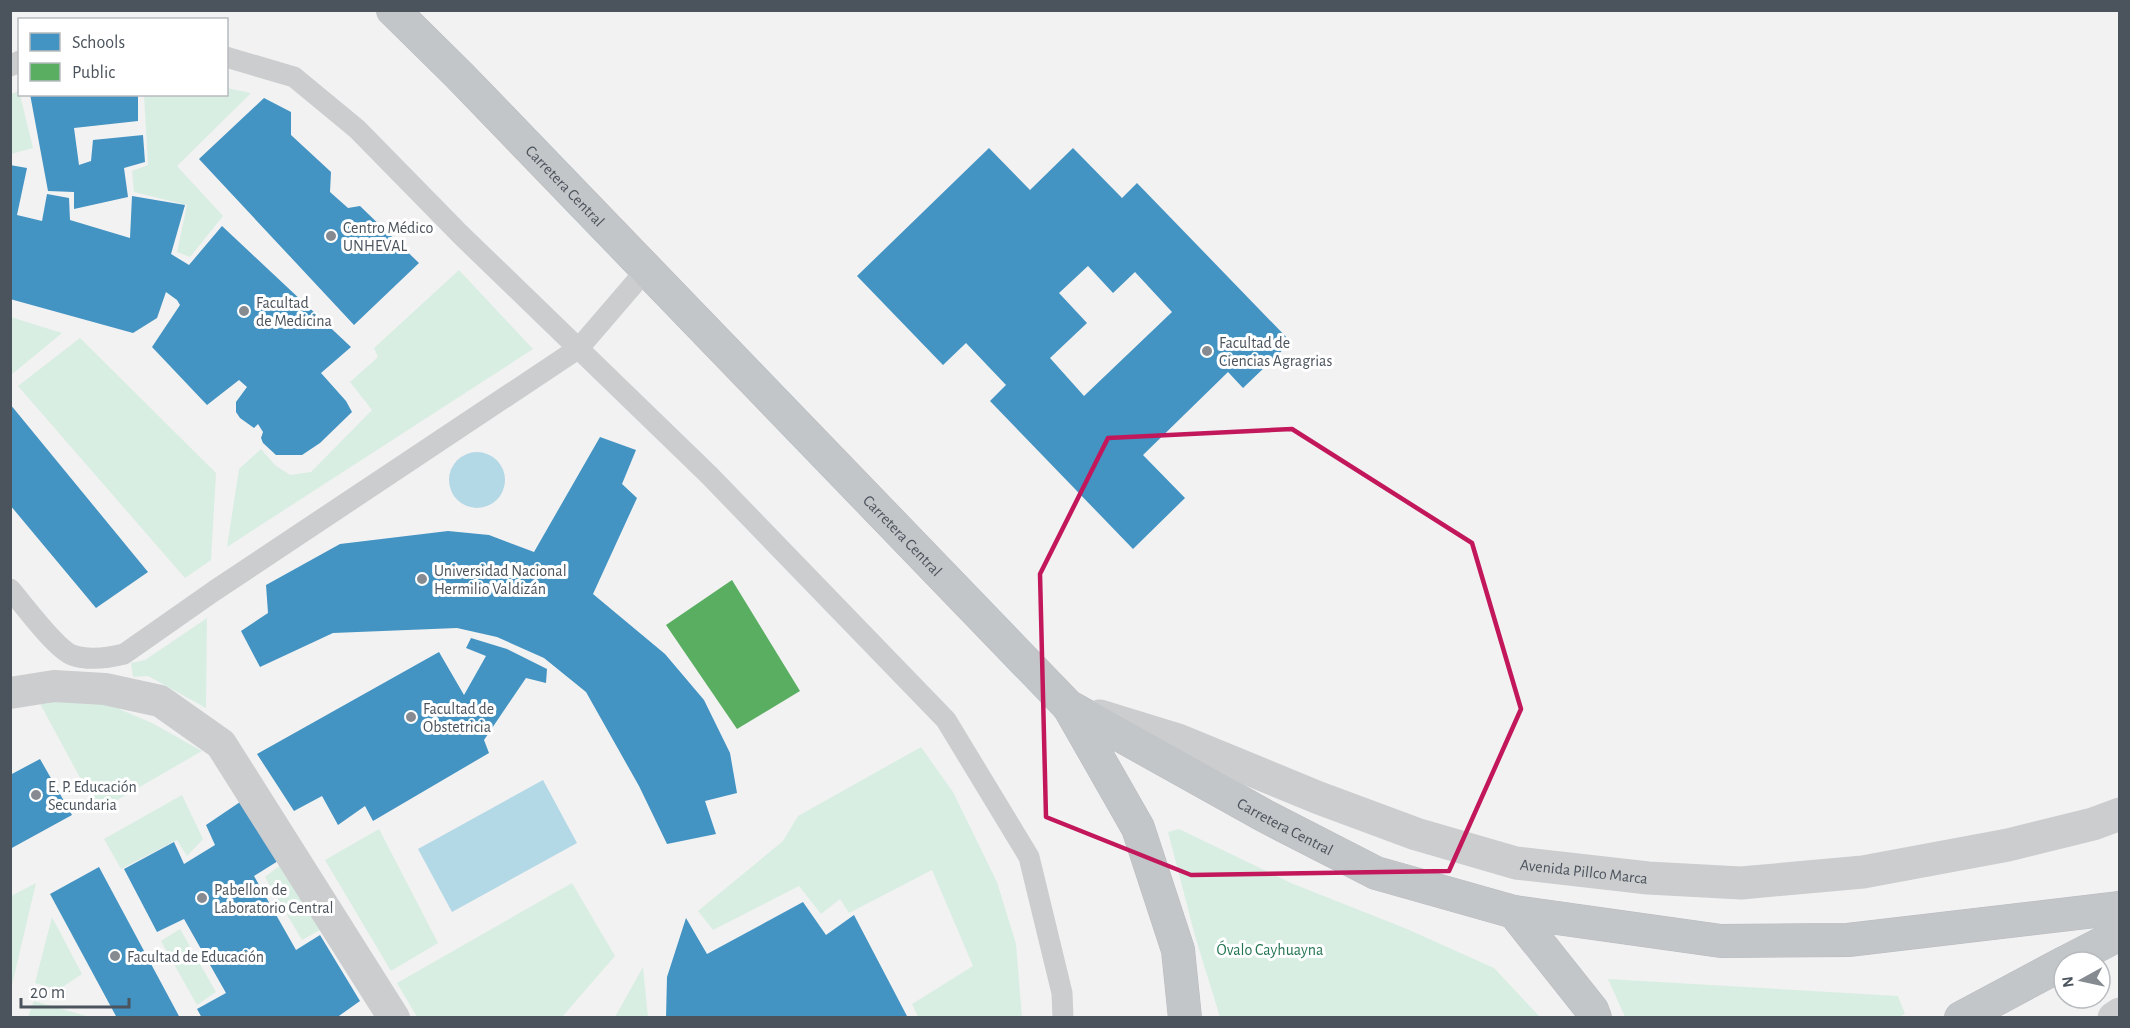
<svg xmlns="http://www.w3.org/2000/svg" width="2130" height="1028" font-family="'Alegreya Sans',sans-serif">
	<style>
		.green { fill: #d9eee3 }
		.water { fill: #b3d8e6 }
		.schools { fill: #4393c3; fill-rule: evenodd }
		.public { fill: #5aae61 }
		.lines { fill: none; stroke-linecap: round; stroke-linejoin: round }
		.trunk-casing { stroke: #b8bbbf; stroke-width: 34 }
		.service { stroke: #cccdcf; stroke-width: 21 }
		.pedestrian { stroke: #cccdcf; stroke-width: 32 }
		.minor { stroke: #cccdcf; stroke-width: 33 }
		.trunk { stroke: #c3c6c9; stroke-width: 33 }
		.marked { fill: none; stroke: #c2185b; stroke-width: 4.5; stroke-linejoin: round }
		.poi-dot { fill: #858b90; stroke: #fff; stroke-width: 2 }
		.labels { text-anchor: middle; stroke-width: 6; stroke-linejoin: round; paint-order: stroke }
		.street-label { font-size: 16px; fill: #4b535c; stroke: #fff }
		.poi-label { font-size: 16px; fill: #4b535c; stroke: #fff; text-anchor: start }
		.park-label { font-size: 16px; fill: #247552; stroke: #fff }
	</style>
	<rect width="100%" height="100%" fill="#f2f2f2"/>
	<g class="green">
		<path d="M227,88L251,93L177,166L223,216L190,257L177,252L187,205L134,192L132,171L148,165L144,95L226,94Z"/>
		<path d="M19,91L33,148L11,154V94Z"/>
		<path d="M459,270L533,349L227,547L239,469L261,449L275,465L290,475L311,472L372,410L350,382L378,357L374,348Z"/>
		<path d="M11,317L62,333L11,375L10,317Z"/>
		<path d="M80,338L216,473L211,560L185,578L18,386Z"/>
		<path d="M207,618L206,708L148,676L133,677L131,663L145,660Z"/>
		<path d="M37,698L98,700L152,723L202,751L98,811Z"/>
		<path d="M921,747L953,792L997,882L1016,944L1022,1017H918L912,1004L973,966L932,870L849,913L840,899L821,914L799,886L713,930L698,911L783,841L798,816Z"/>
		<path d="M182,795L203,839L187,856L177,840L121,869L104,839Z"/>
		<path d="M379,829L438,943L391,971L325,860Z"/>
		<path d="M1179,829L1291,883L1407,929L1494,968L1540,1017H1220L1195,936L1168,832Z"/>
		<path d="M283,863L320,930L302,940L265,877Z"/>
		<path d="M36,883L12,985H11V896Z"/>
		<path d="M572,883L615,956L562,1017H417L397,983Z"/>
		<path d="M52,917L82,974L58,990L35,983Z"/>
		<path d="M180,929L216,992L197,1005L161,941Z"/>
		<path d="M643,967L648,1017H614H615Z"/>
		<path d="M1608,979L1898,996L1905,1014L1897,1018L1625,1017Z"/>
		<path d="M34,1001L90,1017H28Z"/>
	</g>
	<g class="water">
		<circle cx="477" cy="480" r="28"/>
		<path d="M543,780L577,843L452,912L418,849Z"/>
	</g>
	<g class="schools">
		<path d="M30,94H138V121L74,128L79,165L91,161L93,140L143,135L145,162L124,168L128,197L74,209V192L48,191Z"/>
		<path d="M264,98L291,112V135L331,172L330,192L348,208L360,206L419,263L354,325L199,159Z"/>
		<path d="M989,148L1030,190L1073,148L1122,198L1137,183L1291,342L1243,388L1228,372L1143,455L1185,498L1133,549L990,401L1006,385L966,343L943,365L857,276ZM1088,266L1113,293L1135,272L1172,312L1084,396L1050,358L1087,323L1059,293Z"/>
		<path d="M10,165L27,168L17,215L42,221L47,194L69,198L70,220L130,238L132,196L185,205L171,254L189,265L222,226L351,347L321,373L346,401L352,412L320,443L302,455H276L263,443L261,438L263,432L258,424L254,428L240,418L236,412V402L247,387L239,380L207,405L152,347L180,305L177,300L166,292L157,318L133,333L10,299Z"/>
		<path d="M10,404L148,572L96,608L10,505Z"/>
		<path d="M600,437L636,450L622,484L637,498L593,594L665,654L704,700L730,753L737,793L705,801L716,834L667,844L639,786L586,692L544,658L497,637L457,628L333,633L260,667L241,631L268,613L266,585L340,544L448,531L489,535L534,552Z"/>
		<path d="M471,638L507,649L547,669L546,683L526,678L484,740L489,753L373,821L365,806L338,825L322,796L294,811L257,754L439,652L464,695L486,656L466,648Z"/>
		<path d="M40,759L72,815L10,849V775Z"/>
		<path d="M243,800L278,861L254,876L296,950L320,935L360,1001L336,1018H202L197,1009L226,993L184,919L157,932L124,869L174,842L184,864L215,845L206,825Z"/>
		<path d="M99,867L180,1018H117L50,894Z"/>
		<path d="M803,902L826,935L854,915L908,1018H666L667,977L686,918L707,954Z"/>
	</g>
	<path class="public" d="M732,580L800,691L737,729L666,625Z"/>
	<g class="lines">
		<defs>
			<g id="trunk">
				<path id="s2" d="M393,10L459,75L1068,706L1265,816L1376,873L1514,912L1721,941L1848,940L2120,908"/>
				<path d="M1069,707L1138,828L1178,950L1185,1018"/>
				<path d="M1514,912L1592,1010L1595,1018"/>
				<path d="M2066,962L2120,934"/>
				<path d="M1961,1018L2064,963"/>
			</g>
		</defs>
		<use href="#trunk" class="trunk-casing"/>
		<g class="service">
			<path d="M226,57L294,77L357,129L461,235L709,475L946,720L1029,857L1062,993L1063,1018"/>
			<path d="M10,66L20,61"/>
			<path d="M10,589C24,605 55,648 72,655C89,661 108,658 124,654L214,591L579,348L646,270"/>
		</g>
		<path class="pedestrian" d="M10,693L54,686L105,689L160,701L221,744L394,1018"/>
		<g class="minor">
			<path id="s1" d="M1100,716L1178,740L1319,798L1416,834L1516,863L1648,878L1741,883L1863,872L2008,845L2093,824L2120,814"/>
			<path d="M2114,1018L2120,1014"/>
		</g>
		<use href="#trunk" class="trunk"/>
	</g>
	<path class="marked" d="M1292,429L1472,543L1521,709L1449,871L1191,875L1046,817L1040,574L1108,438Z"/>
	<g class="poi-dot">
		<circle cx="331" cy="236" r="6"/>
		<circle cx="244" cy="311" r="6"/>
		<circle cx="1207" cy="351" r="6"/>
		<circle cx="422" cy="579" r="6"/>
		<circle cx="411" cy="717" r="6"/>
		<circle cx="36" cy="795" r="6"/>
		<circle cx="202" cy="898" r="6"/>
		<circle cx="115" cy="956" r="6"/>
	</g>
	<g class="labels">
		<g class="street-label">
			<text dy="6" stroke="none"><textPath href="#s2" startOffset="246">Carretera Central</textPath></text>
			<text dy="6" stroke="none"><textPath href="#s2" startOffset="732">Carretera Central</textPath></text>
			<text dy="6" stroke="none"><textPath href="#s2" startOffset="1218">Carretera Central</textPath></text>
			<text dy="6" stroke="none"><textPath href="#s1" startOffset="510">Avenida Pillco Marca</textPath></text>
		</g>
		<g class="poi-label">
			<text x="343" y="233">Centro Médico<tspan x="343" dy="18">UNHEVAL</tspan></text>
			<text x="256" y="308">Facultad<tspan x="256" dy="18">de Medicina</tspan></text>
			<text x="1219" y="348">Facultad de<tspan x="1219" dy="18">Ciencias Agragrias</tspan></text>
			<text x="434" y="576">Universidad Nacional<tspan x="434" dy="18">Hermilio Valdizán</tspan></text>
			<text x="423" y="714">Facultad de<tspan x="423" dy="18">Obstetricia</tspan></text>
			<text x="48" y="792">E. P. Educación<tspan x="48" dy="18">Secundaria</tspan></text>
			<text x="214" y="895">Pabellon de<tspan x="214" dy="18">Laboratorio Central</tspan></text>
			<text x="127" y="962">Facultad de Educación</text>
		</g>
		<g class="park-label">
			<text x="1270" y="955">Óvalo Cayhuayna</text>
		</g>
	</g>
	<rect width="2130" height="1028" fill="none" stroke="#4b535c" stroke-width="24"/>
	<rect x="18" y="18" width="210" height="78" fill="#ffffff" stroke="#b7babe" stroke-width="1.5"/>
	<rect x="30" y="33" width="30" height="18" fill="#4393c3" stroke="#b7babe" stroke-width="1.5"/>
	<text x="72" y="48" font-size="18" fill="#4b535c">Schools</text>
	<rect x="30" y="63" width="30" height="18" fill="#5aae61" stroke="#b7babe" stroke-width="1.5"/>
	<text x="72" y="78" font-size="18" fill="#4b535c">Public</text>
	<g transform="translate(2082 980) rotate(262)"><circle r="28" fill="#ffffff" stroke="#b7babe" stroke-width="1.5"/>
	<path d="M0-4.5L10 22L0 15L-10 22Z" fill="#858b90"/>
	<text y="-9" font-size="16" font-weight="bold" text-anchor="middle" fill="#4b535c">N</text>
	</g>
	<path d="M21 998v9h108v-9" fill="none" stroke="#4b535c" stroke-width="3"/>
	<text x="30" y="998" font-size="18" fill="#4b535c" stroke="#ffffff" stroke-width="4.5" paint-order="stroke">20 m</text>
</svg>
